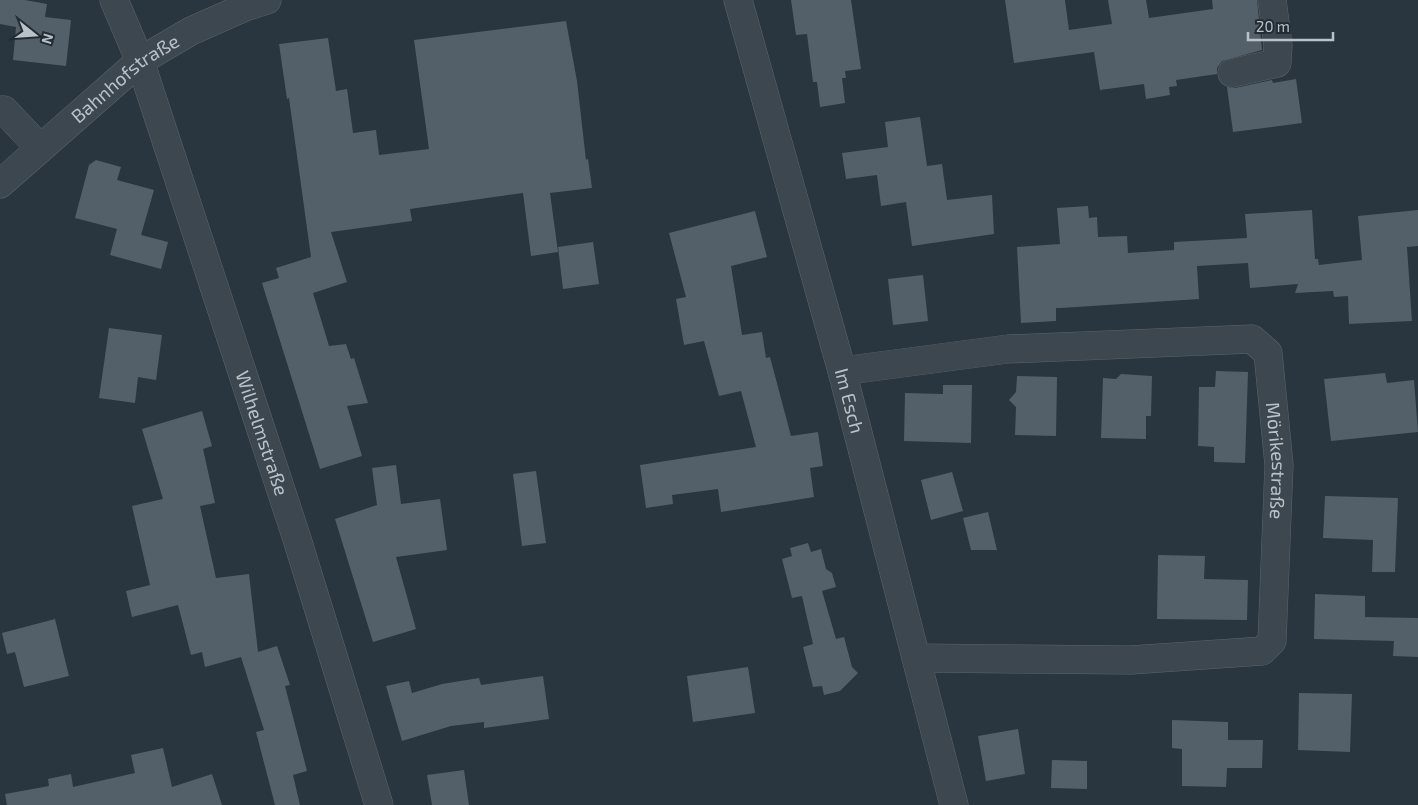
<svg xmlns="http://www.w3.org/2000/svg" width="1418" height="805" font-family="'Exo 2',sans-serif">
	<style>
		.building { fill: #536069 }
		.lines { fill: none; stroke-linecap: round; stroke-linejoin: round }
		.minor-casing { stroke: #5b656c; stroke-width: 29 }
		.minor { stroke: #3d474f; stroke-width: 28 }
		.labels { text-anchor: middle; stroke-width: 4; stroke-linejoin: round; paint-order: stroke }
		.street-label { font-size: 19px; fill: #bac2c9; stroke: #222c34 }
	</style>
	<rect width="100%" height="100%" fill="#29353f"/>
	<g class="building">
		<path d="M0,0H25L47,4L45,17L71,20L66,66L13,60L16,27L0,24Z"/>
		<path d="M791,0H851L861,69L845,71L846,78H842L845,103L820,107L817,82H813L807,34L796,35Z"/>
		<path d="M1005,0H1065L1069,30L1112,24L1108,0H1146L1149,18L1213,9L1212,0H1257L1262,50L1222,61L1217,68V74L1176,80L1177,86L1169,87L1170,95L1146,99L1144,84L1100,90L1094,52L1014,63Z"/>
		<path d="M566,21L577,81L586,160L588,159L592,188L550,193L558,252L531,256L523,193L410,209L412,221L331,232L347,282L313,293L329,346L346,344L351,359L354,358L368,403L347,406L362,456L320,469L262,283L279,278L276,268L311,257L289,98L287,99L279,44L328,38L336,91L347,89L353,133L376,130L379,155L429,149L414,40Z"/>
		<path d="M1296,79L1302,123L1233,132L1227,87L1235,88L1272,80L1273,83Z"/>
		<path d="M920,117L927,166L942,164L947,200L992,195L994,234L912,246L906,202L881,206L877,175L846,179L842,153L888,147L885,122Z"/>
		<path d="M96,160L121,167L117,180L154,190L141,235L168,242L161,269L110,255L117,229L75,218L89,165Z"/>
		<path d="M1088,206L1089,218L1097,217L1098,237L1127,236L1128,253L1174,250V242L1247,238L1245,214L1312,210L1315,259H1318L1319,265L1362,260L1358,216L1418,210V246L1407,247L1412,321L1349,324L1348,296L1334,297L1333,291L1295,293L1298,284L1250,288L1248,263L1197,266L1199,299L1061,308H1056V321L1021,323L1017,247L1060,244L1057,208Z"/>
		<path d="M755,211L767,257L731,266L742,335L762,332L766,358L770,357L791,436L818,432L823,466L810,468L814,497L721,512L718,489L672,495L673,504L646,508L640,465L756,447L741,391L719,396L704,341L684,345L676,299L686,297L669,233Z"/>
		<path d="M593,242L599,284L563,289L558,247Z"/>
		<path d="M923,275L928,321L893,325L888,279Z"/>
		<path d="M109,328L162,335L156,380L138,377L135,403L99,398Z"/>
		<path d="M1216,371L1248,372L1245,463L1214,462V447L1198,446L1199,387H1215Z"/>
		<path d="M1385,373L1387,383L1414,380L1418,432L1331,441L1324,379Z"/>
		<path d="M1121,374L1152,376L1151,416H1146V439L1101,438L1103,378L1116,379Z"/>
		<path d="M1017,376L1057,377L1056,436L1015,435L1016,407L1009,400L1016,392Z"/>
		<path d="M943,385H972L971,443L904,441L905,393L943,394Z"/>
		<path d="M202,411L212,446L203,449L215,503L200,506L216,578L249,574L258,652L277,646L290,685L285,686L307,771L293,775L300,805H275L256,732L264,730L241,657L205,667L202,652L191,655L178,605L132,617L126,591L150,585L132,506L163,499L142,429Z"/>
		<path d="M396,465L401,504L440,499L447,550L396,557L416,629L373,642L335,519L377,505L372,468Z"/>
		<path d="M536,471L546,543L522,546L513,474Z"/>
		<path d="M952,472L963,511L931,520L921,480Z"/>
		<path d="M1325,496L1398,498L1395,572H1372L1373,540L1323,538Z"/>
		<path d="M988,512L997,550H971L963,518Z"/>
		<path d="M808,543L811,552L821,549L826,569L832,573L836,587L822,591L836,639L844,637L852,667L858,673L840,691L824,695L822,686L813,687L803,647L813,644L802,596L792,598L782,559L792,556L790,548Z"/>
		<path d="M1158,555L1205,556L1204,579L1248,580L1247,620L1157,619Z"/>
		<path d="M1315,594L1365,596V617L1418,618V657L1393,656L1394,641L1314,639Z"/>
		<path d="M55,619L69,676L24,687L15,652L7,654L2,633Z"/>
		<path d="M748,667L755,713L693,722L687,676Z"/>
		<path d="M543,676L549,719L484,728V722L451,726L402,741L386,686L409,681L412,693L442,684L479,678L481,685Z"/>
		<path d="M1299,693L1352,694L1350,752L1298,750Z"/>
		<path d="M1172,720L1228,722V740H1263L1262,768H1227L1226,787L1182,786V749L1172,748Z"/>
		<path d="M1018,729L1025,774L986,781L978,736Z"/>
		<path d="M163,748L172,787L212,774L222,805H7L5,794L49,786L48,779L71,774L73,787L135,773L131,755Z"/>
		<path d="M1052,760L1087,761V789L1051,788Z"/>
		<path d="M464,770L469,805H432L427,775Z"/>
	</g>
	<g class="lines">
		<defs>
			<g id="minor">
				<path id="s1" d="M114,0L140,61L297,539L379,805"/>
				<path id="s2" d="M738,0L842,371L954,805"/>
				<path d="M1232,73L1277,63L1278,45L1272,0"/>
				<path d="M0,110H4L40,148"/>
				<path id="s3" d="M0,184L140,61L191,31L245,7L267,0"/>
				<path id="s4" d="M842,371L1008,349L1252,339L1268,353L1279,465L1272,641L1262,651L1131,660L916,658"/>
			</g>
		</defs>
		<use href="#minor" class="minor-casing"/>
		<use href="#minor" class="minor"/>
	</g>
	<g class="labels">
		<g class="street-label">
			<text dy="7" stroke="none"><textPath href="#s3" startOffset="164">Bahnhofstraße</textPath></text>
			<text dy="7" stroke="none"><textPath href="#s2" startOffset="416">Im Esch</textPath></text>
			<text dy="7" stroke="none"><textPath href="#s1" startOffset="458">Wilhelmstraße</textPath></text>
			<text dy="7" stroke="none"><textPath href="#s4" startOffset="541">Mörikestraße</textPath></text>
		</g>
	</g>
	<g transform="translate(35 35) rotate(107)" stroke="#222c34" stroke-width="4" paint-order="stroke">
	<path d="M0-4L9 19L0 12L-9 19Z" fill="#bac2c9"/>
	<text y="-8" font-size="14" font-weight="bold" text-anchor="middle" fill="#bac2c9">N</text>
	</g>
	<path d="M1248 32v8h85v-8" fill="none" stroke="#bac2c9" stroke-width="2.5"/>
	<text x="1256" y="32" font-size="15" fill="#bac2c9" stroke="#222c34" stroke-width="4" paint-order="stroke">20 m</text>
</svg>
